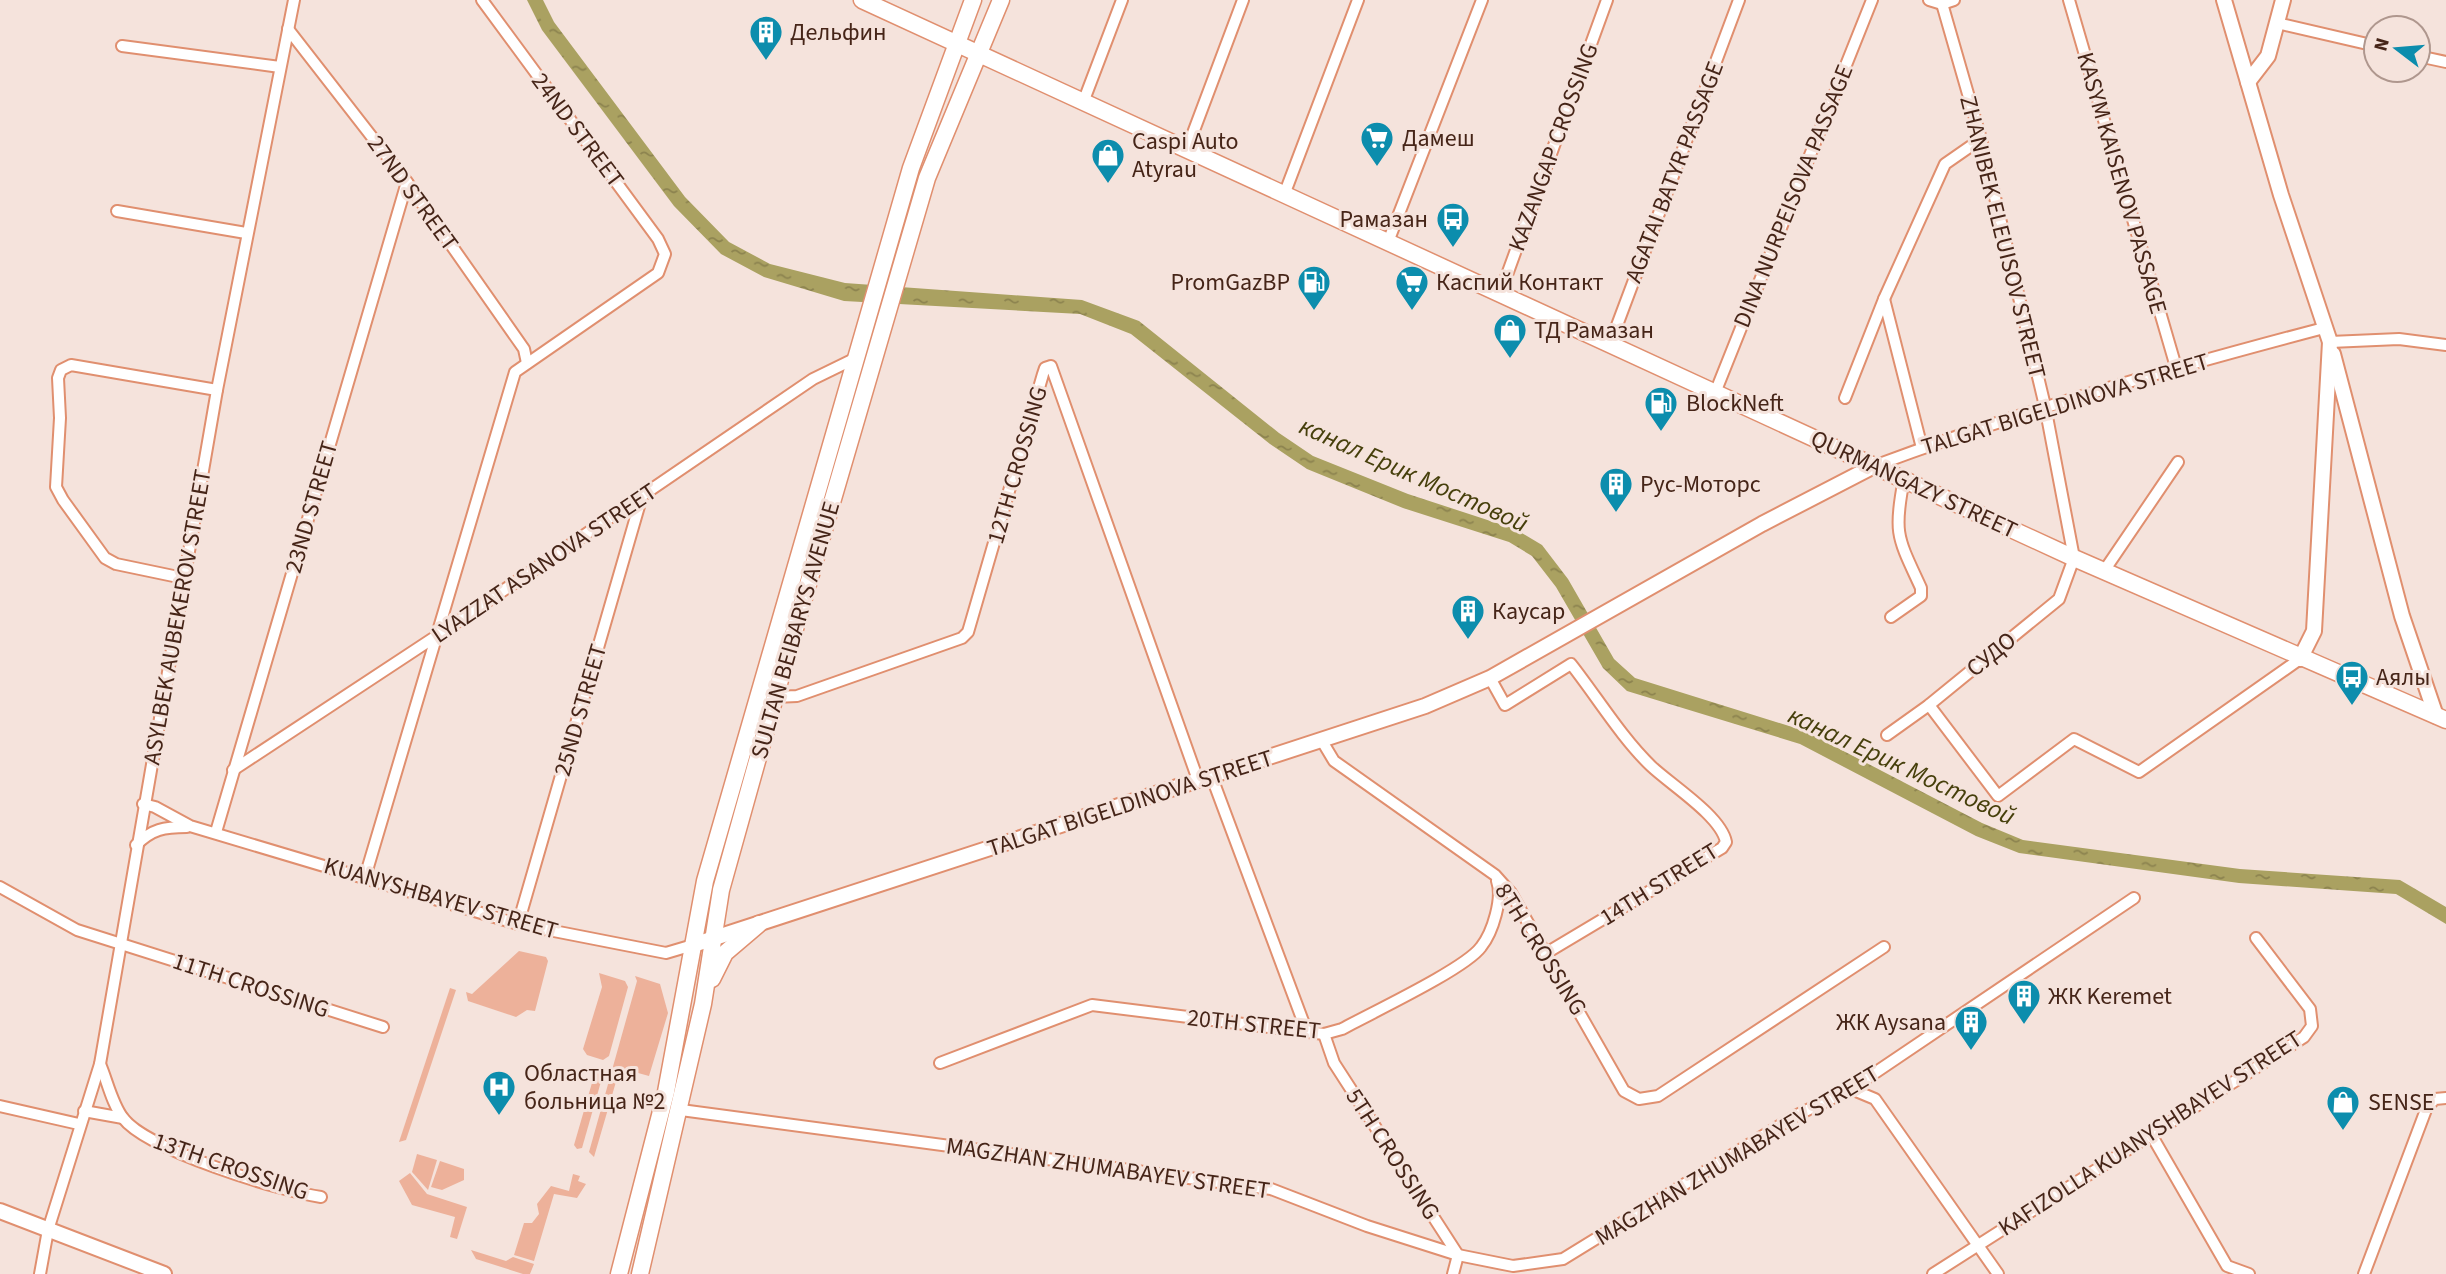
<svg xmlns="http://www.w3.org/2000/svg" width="2446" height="1274" font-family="'Source Sans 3',sans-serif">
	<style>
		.green { fill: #edb19a }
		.water { fill: url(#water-ripples) }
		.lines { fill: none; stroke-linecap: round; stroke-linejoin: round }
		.street-casing { stroke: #e08f6f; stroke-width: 14 }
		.secondary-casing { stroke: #e08f6f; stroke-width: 18 }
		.primary-casing { stroke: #e08f6f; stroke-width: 19 }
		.street { stroke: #fff; stroke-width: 10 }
		.secondary { stroke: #fff; stroke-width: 14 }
		.primary { stroke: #fff; stroke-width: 16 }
		.labels { text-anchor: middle; stroke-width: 6; stroke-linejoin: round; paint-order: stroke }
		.poi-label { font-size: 24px; fill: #462518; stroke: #f5e3dc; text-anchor: start }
		.street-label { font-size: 24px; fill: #462518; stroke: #f5e3dc }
		.water-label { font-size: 26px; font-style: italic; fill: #463f0b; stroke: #f5e3dc }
	</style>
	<defs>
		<pattern id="water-ripples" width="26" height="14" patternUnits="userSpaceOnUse" patternTransform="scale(1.75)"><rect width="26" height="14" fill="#aaa161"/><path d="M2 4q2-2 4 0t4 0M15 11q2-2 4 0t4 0" fill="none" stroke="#8c834f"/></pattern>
	</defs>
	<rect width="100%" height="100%" fill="#f5e3dc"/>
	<g class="green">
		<path d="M519,951L546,957L548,961L535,1011L527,1010L516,1017L468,1001L466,992L472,994Z"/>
		<path d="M599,973L625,981L628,987L609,1056L603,1060L587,1055L583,1049L602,987Z"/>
		<path d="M635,976L660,984L668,1013L649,1076L620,1068L594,1157L589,1152L637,981Z"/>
		<path d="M450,988L456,990L406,1140L399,1142Z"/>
		<path d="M601,1068L604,1071L582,1148L577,1149L574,1145L596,1069Z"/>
		<path d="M417,1154L437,1160L428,1190L412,1172Z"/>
		<path d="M440,1161L464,1169V1180L442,1190L431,1187Z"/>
		<path d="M410,1173L427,1194L467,1207L457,1239L450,1237L455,1217L412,1205L399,1181Z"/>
		<path d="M573,1174L580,1176L578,1181L586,1184L577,1198L554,1194L534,1261L514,1255L524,1223H532L539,1214L537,1204L551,1186L569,1191Z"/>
		<path d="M471,1250L506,1261L513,1257L534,1264L530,1274H523L476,1259Z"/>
	</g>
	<path class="water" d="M527,0H543L554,22L685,197L729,242L770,264L845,283L1082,300L1139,321L1279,433L1313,456L1408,494L1515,529L1542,545L1568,579L1614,659L1635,678L1805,731L1982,823L2023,840L2240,869L2400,880L2446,907V924L2396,894L2239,883L2019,853L1976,836L1800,744L1627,691L1603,668L1556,587L1532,556L1509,542L1403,508L1307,469L1270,444L1131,334L1080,314L844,301L764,277L721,254L674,206L542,30Z"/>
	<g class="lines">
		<defs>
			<g id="street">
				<path d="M1929,0L1942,4L1954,0"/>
				<path d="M2069,0L2176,367"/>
				<path d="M2277,23L2376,46"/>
				<path d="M288,29L407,182L524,349L527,363"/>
				<path d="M122,46L280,67"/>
				<path d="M2418,56L2446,62"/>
				<path d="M1084,100L1122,0"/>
				<path d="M1187,149L1243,0"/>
				<path d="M1284,195L1358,0"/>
				<path d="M117,211L246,233"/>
				<path d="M1388,242L1482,0"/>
				<path d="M1500,294L1607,0"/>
				<path d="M1884,299L1922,448"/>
				<path d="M2330,342L2399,339L2446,345"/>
				<path d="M1610,344L1739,0"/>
				<path d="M1715,393L1872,0"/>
				<path d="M1845,398L1884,299L1945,164L1981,139"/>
				<path d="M1874,466C2021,411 2172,368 2324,328"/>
				<path d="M2104,571L2178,462"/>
				<path d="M183,578L116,564L105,558L63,500L56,487L60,418L58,378L61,370L71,365L217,390"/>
				<path d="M1891,617L1921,596V588C1898,538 1893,534 1904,479"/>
				<path d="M1490,678L1505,705L1571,664C1597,697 1621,737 1651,766C1671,785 1721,816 1726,842L1722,848L1548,952"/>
				<path d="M775,697L797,696L962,638L968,632L1043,374L1045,368L1051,366L1198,780"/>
				<path d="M1929,705L1998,796L2074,739L2139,772L2300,659"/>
				<path d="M1887,735L1929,705L2059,599L2074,558L2045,406L1981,139L1941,0"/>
				<path d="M1322,741L1334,761L1495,875L1511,893L1624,1091L1639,1099L1658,1096L1884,947"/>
				<path d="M233,770L438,635L813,379L856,358"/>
				<path d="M1211,775L1307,1032"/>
				<path d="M143,804L155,807L190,826L518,924L666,953L693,945"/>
				<path d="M216,832L407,182"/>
				<path d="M136,845C152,829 164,827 187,827"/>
				<path d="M365,877L515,372L658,273L665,254L658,239L482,0"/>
				<path d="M0,887L77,930L383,1027"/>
				<path d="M518,924L642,496"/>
				<path d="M1324,1034L1334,1063L1458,1255L1453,1274"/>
				<path d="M940,1063L1092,1005L1324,1034L1342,1029C1371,1013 1465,969 1481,947C1493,932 1503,898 1497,881"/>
				<path d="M100,1064C107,1080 112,1104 123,1118C147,1150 280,1191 321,1197"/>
				<path d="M1851,1089L1875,1099L1998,1274"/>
				<path d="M0,1106L79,1124"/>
				<path d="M681,1110L1271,1189L1367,1226L1458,1255L1513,1266L1563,1259L1797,1115L1851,1089L2134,898"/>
				<path d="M84,1111L123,1118"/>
				<path d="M2152,1136L2227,1266L2249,1274"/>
				<path d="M40,1274L48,1230L100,1064L217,390L294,0"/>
				<path d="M1933,1274L2304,1037L2312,1026L2310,1009L2256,938"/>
				<path d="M2364,1274L2427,1107L2435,1099L2446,1098"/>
			</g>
			<g id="secondary">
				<path d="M2224,0L2281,195L2330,342L2314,631L2300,659"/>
				<path d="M2248,82L2268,56L2283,0"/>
				<path d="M2333,354L2402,616L2436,716"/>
				<path d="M693,945L1425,706L1490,678L1762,524L1874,466"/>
				<path d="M0,1211L164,1274"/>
			</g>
			<g id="primary">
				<path d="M862,0L2074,558L2446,720"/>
				<path d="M712,979L725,953L759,924"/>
				<path d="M619,1274L666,1092L705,881L911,168L973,0"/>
				<path d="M640,1274L703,1004L721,890L775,697L927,178L1001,0"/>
			</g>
		</defs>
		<use href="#street" class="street-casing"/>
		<use href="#secondary" class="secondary-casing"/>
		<use href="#primary" class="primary-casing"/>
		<use href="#street" class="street"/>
		<use href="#secondary" class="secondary"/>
		<use href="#primary" class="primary"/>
	</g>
	<defs>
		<symbol id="building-pin" viewBox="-11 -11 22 30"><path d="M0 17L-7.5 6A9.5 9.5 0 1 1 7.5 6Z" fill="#0c8dad" stroke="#f5e3dc"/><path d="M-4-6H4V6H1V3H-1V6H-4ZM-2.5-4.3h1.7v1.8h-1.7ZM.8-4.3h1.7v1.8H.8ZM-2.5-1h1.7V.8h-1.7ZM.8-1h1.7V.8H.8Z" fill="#fff"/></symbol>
		<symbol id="supermarket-pin" viewBox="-11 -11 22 30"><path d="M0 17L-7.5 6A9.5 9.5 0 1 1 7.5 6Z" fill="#0c8dad" stroke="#f5e3dc"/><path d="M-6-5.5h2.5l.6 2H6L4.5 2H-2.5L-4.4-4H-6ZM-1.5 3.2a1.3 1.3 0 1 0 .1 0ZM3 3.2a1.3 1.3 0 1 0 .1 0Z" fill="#fff"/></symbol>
		<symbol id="shop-pin" viewBox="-11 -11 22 30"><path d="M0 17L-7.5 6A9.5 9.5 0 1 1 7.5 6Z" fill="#0c8dad" stroke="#f5e3dc"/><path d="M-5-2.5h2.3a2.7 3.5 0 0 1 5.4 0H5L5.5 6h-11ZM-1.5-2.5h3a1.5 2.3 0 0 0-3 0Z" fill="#fff"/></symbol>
		<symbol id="bus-pin" viewBox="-11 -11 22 30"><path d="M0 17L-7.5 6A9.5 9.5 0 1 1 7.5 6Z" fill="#0c8dad" stroke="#f5e3dc"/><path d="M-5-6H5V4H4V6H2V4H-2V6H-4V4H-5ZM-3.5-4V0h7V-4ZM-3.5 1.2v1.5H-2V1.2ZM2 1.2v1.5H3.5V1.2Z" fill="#fff"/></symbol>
		<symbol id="fuel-pin" viewBox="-11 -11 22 30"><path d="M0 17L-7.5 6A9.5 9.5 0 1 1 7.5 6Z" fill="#0c8dad" stroke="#f5e3dc"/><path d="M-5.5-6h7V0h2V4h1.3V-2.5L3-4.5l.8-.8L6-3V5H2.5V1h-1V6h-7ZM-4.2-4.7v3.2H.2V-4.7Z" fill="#fff"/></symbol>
		<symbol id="hospital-pin" viewBox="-11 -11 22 30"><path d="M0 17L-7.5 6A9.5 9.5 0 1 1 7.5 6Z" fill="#0c8dad" stroke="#f5e3dc"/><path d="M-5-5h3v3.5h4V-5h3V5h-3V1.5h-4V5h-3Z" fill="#fff"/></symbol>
	</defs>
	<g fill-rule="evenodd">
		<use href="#building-pin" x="747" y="13" width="38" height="52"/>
		<use href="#supermarket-pin" x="1358" y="119" width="38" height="52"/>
		<use href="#shop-pin" x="1089" y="136" width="38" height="52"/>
		<use href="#bus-pin" x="1434" y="200" width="38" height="52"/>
		<use href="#fuel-pin" x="1295" y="263" width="38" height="52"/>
		<use href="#supermarket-pin" x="1393" y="263" width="38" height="52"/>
		<use href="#shop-pin" x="1491" y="311" width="38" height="52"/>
		<use href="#fuel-pin" x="1642" y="384" width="38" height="52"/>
		<use href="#building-pin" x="1597" y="465" width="38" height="52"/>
		<use href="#building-pin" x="1449" y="592" width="38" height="52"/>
		<use href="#bus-pin" x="2333" y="658" width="38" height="52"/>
		<use href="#building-pin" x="2005" y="977" width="38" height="52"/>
		<use href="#building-pin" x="1952" y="1003" width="38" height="52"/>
		<use href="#hospital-pin" x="480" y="1068" width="38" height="52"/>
		<use href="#shop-pin" x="2324" y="1083" width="38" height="52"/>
	</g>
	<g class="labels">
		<g class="poi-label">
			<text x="790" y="40">Дельфин</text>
			<text x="1402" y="146">Дамеш</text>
			<text x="1132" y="149">Caspi Auto<tspan x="1132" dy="28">Atyrau</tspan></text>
			<text x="1428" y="227" text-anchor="end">Рамазан</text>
			<text x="1290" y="290" text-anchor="end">PromGazBP</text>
			<text x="1436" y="290">Каспий Контакт</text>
			<text x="1534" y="338">ТД Рамазан</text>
			<text x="1686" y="411">BlockNeft</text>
			<text x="1640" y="492">Рус-Моторс</text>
			<text x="1492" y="619">Каусар</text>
			<text x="2376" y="685">Аялы</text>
			<text x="2048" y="1004">ЖК Keremet</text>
			<text x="1946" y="1030" text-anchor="end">ЖК Aysana</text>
			<text x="524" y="1081">Областная<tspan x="524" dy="28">больница №2</tspan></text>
			<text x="2368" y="1110">SENSE</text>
		</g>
		<g class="street-label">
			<text transform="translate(578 130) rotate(53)" y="8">24ND STREET</text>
			<text transform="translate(1553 147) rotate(-70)" y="8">KAZANGAP CROSSING</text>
			<text transform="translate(1674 172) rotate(-69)" y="8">AGATAI BATYR PASSAGE</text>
			<text transform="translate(2122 183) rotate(74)" y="8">KASYM KAISENOV PASSAGE</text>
			<text transform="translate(413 193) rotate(54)" y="8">27ND STREET</text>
			<text transform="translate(1793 196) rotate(-68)" y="8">DINA NURPEISOVA PASSAGE</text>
			<text transform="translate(2003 237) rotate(76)" y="8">ZHANIBEK ELEUISOV STREET</text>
			<text transform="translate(2065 404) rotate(-17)" y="8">TALGAT BIGELDINOVA STREET</text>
			<text transform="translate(1017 465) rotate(-74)" y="8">12TH CROSSING</text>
			<text transform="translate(1914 484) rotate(25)" y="8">QURMANGAZY STREET</text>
			<text transform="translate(311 507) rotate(-74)" y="8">23ND STREET</text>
			<text transform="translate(544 563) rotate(-34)" y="8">LYAZZAT ASANOVA STREET</text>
			<text transform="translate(177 617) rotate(-80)" y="8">ASYLBEK AUBEKEROV STREET</text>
			<text transform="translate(795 630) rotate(-74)" y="8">SULTAN BEIBARYS AVENUE</text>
			<text transform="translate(1991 654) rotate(-39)" y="8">СУДО</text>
			<text transform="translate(580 710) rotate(-74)" y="8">25ND STREET</text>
			<text transform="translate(1130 803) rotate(-18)" y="8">TALGAT BIGELDINOVA STREET</text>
			<text transform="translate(1659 884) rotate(-32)" y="8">14TH STREET</text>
			<text transform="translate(441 898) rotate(16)" y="8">KUANYSHBAYEV STREET</text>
			<text transform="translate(1541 949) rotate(58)" y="8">8TH CROSSING</text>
			<text transform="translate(251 985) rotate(18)" y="8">11TH CROSSING</text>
			<text transform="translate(1254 1024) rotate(6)" y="8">20TH STREET</text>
			<text transform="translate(2150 1133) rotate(-33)" y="8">KAFIZOLLA KUANYSHBAYEV STREET</text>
			<text transform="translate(1393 1154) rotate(57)" y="8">5TH CROSSING</text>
			<text transform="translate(1737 1155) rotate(-31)" y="8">MAGZHAN ZHUMABAYEV STREET</text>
			<text transform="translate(231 1166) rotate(19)" y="8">13TH CROSSING</text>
			<text transform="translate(1108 1168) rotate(8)" y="8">MAGZHAN ZHUMABAYEV STREET</text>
		</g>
		<g class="water-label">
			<text transform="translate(1414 474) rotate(24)" y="9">канал Ерик Мостовой</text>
			<text transform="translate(1902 765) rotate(25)" y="9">канал Ерик Мостовой</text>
		</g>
	</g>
	<g transform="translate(2397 49) rotate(286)"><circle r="33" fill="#f5e3dc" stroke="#af978e" stroke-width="2"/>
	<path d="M0-5L12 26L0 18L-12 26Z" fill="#0c8dad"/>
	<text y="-10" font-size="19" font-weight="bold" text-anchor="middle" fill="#462518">N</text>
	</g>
</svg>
